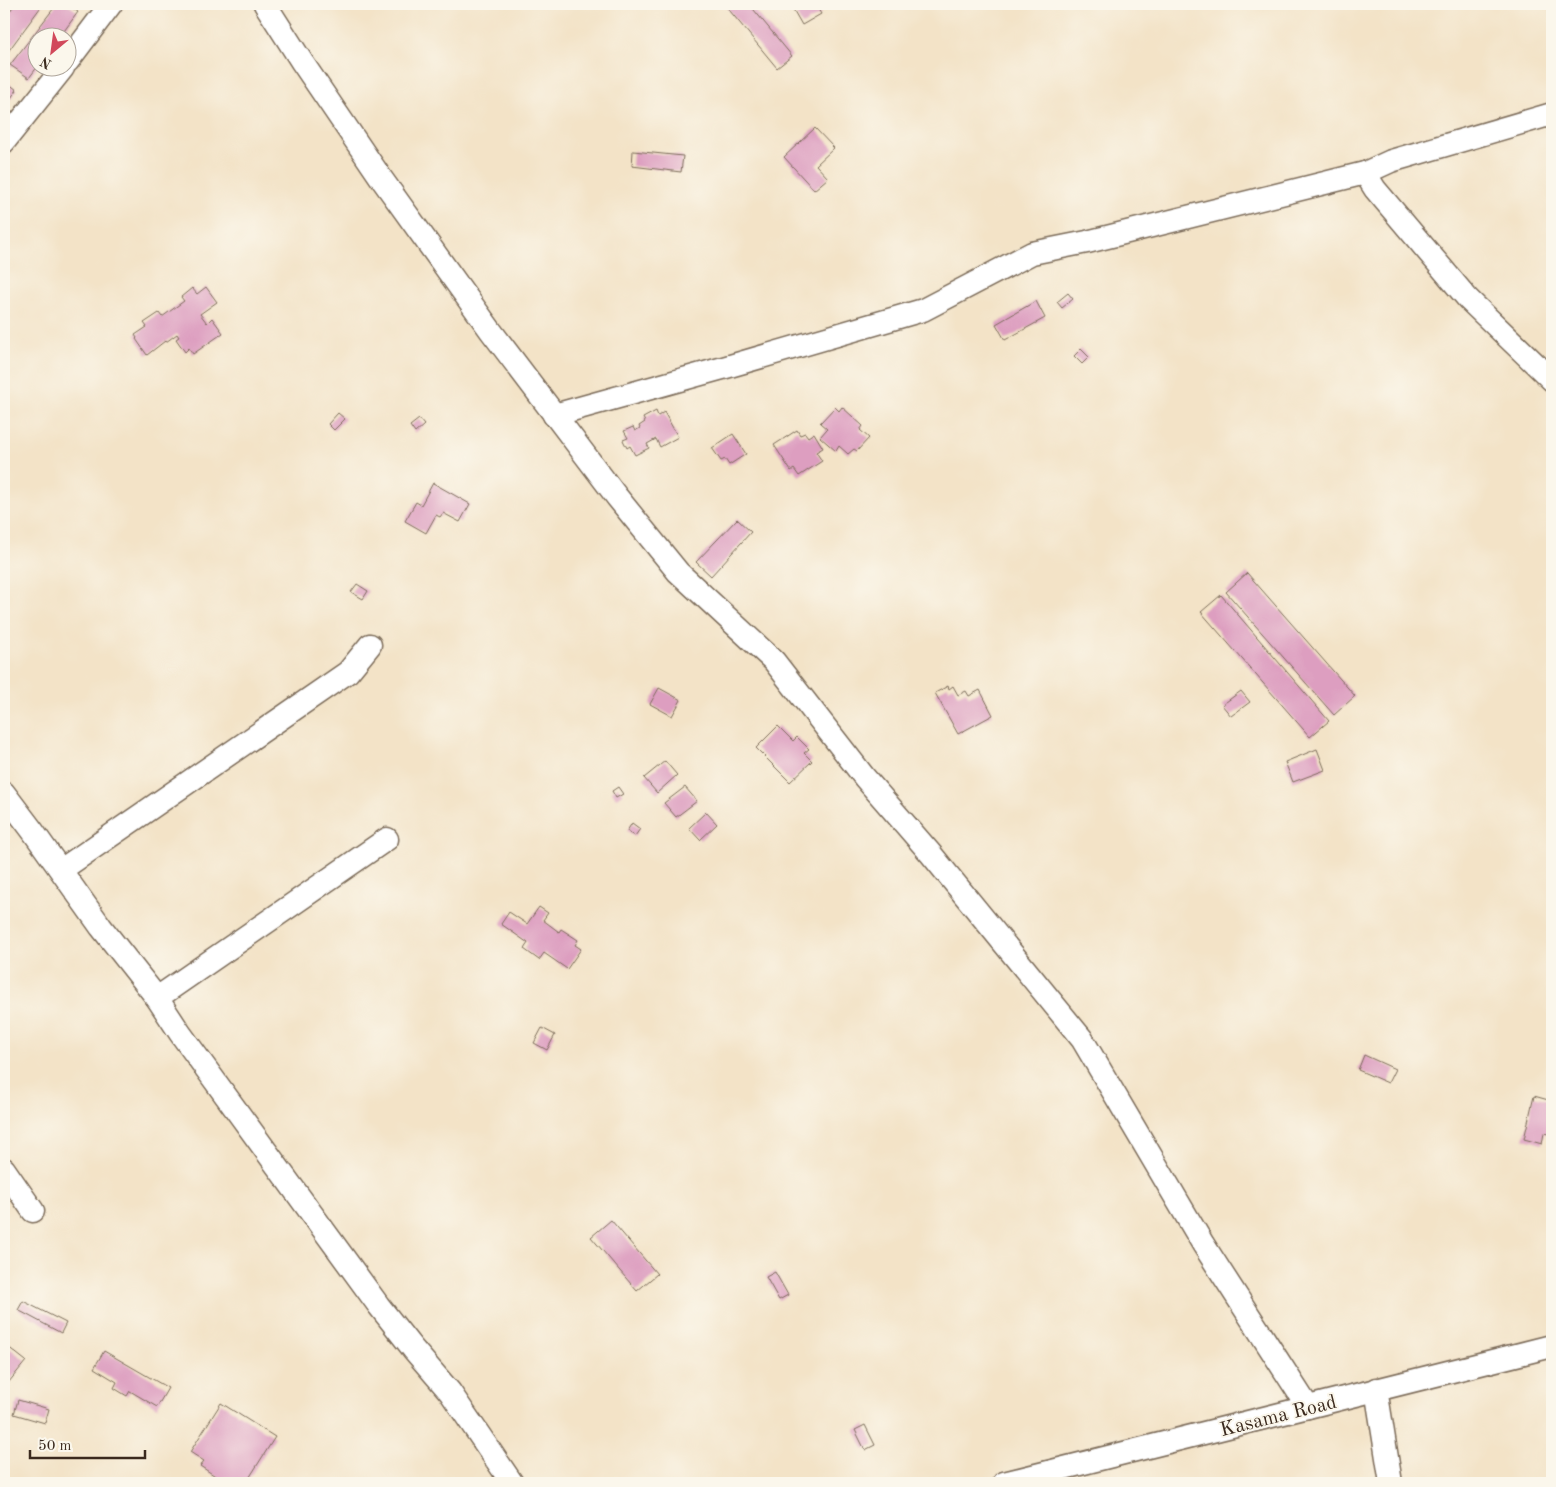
<svg xmlns="http://www.w3.org/2000/svg" width="1556" height="1487" font-family="'Old Standard TT',serif">
	<style>
		.building { fill: #dd9ec0 }
		.lines { fill: none; stroke-linecap: round; stroke-linejoin: round }
		.minor-casing { stroke: #7b6b59; stroke-width: 25 }
		.minor { stroke: #fff; stroke-width: 22 }
		.labels { text-anchor: middle; stroke-width: 4; stroke-linejoin: round; paint-order: stroke }
		.street-label { font-size: 20px; fill: #3b2a1e; stroke: #fbf7ec }
	</style>
	<rect width="100%" height="100%" fill="#fbf7ec"/>
	<filter id="ink" filterUnits="userSpaceOnUse"><feTurbulence type="fractalNoise" baseFrequency=".02" numOctaves="2"/><feDisplacementMap in="SourceGraphic" scale="10" xChannelSelector="R" yChannelSelector="G"/><feConvolveMatrix kernelMatrix="1 2 1 2 8 2 1 2 1" color-interpolation-filters="sRGB"/></filter>
	<filter id="wash" filterUnits="userSpaceOnUse"><feTurbulence type="fractalNoise" baseFrequency=".0096" numOctaves="4" result="noise"/><feDisplacementMap in="SourceGraphic" scale="20" xChannelSelector="R" yChannelSelector="G"/><feGaussianBlur stdDeviation="1.12" result="paint"/><feColorMatrix in="noise" values="0 0 0 0 0 0 0 0 0 0 0 0 0 0 0 0 0 1.4 0 .05"/><feComposite in="paint" operator="in"/></filter>
	<g filter="url(#wash)">
		<rect width="100%" height="100%" fill="#f3e3c7"/>
		<g id="blocks">
			<g class="building">
				<path d="M15,4H43L4,57V19Z"/>
				<path d="M57,4H67L78,12L59,38H38V66L29,78L10,65Z"/>
				<path d="M727,4H749L792,56L777,68L725,5Z"/>
				<path d="M790,4H815L821,14L802,25Z"/>
				<path d="M4,80L17,90L4,107Z"/>
				<path d="M815,128L834,148L816,165L828,178L814,190L784,157Z"/>
				<path d="M633,151L683,156L681,172L632,166Z"/>
				<path d="M206,287L217,302L200,314L207,323L212,318L223,333L193,354L189,348L185,352L176,339L179,337L177,334L166,342L165,341L147,355L136,339L137,338L135,335L147,327L144,323L159,313L162,317L184,301L181,297L192,288L197,294Z"/>
				<path d="M1068,293L1073,299L1062,308L1057,302Z"/>
				<path d="M1036,301L1045,318L1005,340L996,324Z"/>
				<path d="M1081,349L1089,357L1082,364L1074,356Z"/>
				<path d="M835,407L839,411L842,407L863,426L860,430L869,438L857,451L854,449L848,454L839,446L836,451L820,437L827,429L820,423Z"/>
				<path d="M656,411L658,416L664,412L678,437L660,447L656,439L647,444L649,448L635,455L630,446L627,448L623,440L628,438L624,431L633,427L635,431L640,428L639,426L645,422L643,418Z"/>
				<path d="M338,413L345,419L334,430L328,424Z"/>
				<path d="M419,419L424,425L415,433L410,426Z"/>
				<path d="M797,430L800,435L805,433L808,437L814,433L823,448L816,452L822,461L799,476L794,469L791,471L774,445Z"/>
				<path d="M733,434L746,454L729,465L725,459L721,461L712,448Z"/>
				<path d="M433,483L470,504L460,522L443,513L440,517L436,515L426,533L405,521L416,502L421,505Z"/>
				<path d="M737,519L751,532L711,576L696,562Z"/>
				<path d="M1247,573L1355,696L1334,715L1226,592Z"/>
				<path d="M357,584L368,591L363,599L351,592Z"/>
				<path d="M1221,595L1329,721L1310,737L1201,612Z"/>
				<path d="M948,686L949,689L953,686L958,695L966,691L969,696L980,690L993,715L958,734L935,693Z"/>
				<path d="M659,688L681,700L672,716L650,704Z"/>
				<path d="M1241,691L1250,702L1231,716L1222,705Z"/>
				<path d="M778,726L793,741L797,737L809,749L804,753L812,761L790,782L756,748Z"/>
				<path d="M1317,749L1325,770L1293,782L1285,762Z"/>
				<path d="M665,761L677,775L657,793L644,778Z"/>
				<path d="M618,787L623,794L616,798L612,791Z"/>
				<path d="M685,787L697,801L676,817L664,803Z"/>
				<path d="M706,812L717,824L700,840L689,828Z"/>
				<path d="M632,823L640,829L635,836L627,831Z"/>
				<path d="M539,907L548,913L543,920L559,932L561,929L578,940L575,945L581,949L567,969L544,953L539,960L524,949L528,943L501,924L509,912L527,924Z"/>
				<path d="M542,1028L555,1035L547,1050L534,1043Z"/>
				<path d="M1364,1055L1395,1069L1388,1083L1358,1070Z"/>
				<path d="M1534,1096L1552,1101L1549,1111L1552,1112V1135L1544,1133L1542,1144L1524,1139Z"/>
				<path d="M611,1220L657,1274L637,1291L591,1237Z"/>
				<path d="M775,1272L788,1295L779,1300L766,1277Z"/>
				<path d="M23,1301L66,1323L61,1333L18,1310Z"/>
				<path d="M7,1346L26,1361L4,1388V1349Z"/>
				<path d="M104,1351L168,1388L157,1407L130,1391L127,1396L114,1388L117,1382L94,1368Z"/>
				<path d="M18,1400L49,1409L45,1423L14,1414Z"/>
				<path d="M221,1403L275,1437L246,1483H237L226,1477L223,1481L200,1466L204,1461L190,1452Z"/>
				<path d="M865,1425L875,1445L865,1450L855,1430Z"/>
			</g>
		</g>
	</g>
	<g filter="url(#ink)">
		<use href="#blocks" fill-opacity="0" stroke="#7b6b59" stroke-width="1"/>
		<g class="lines">
			<defs>
				<g id="minor">
					<path d="M265,4L302,62L381,178L491,331L617,497L678,572L774,661L865,778L931,854L1082,1039L1203,1244L1308,1407"/>
					<path d="M68,61L111,4"/>
					<path d="M4,142L63,68"/>
					<path d="M1365,173L1375,189L1468,299L1552,380"/>
					<path d="M554,415L723,368L923,310L1032,253L1087,242L1365,173L1391,161L1552,114"/>
					<path d="M4,793L32,830L101,927L157,998L180,1033L379,1306L413,1349L450,1392L512,1483"/>
					<path d="M61,870L348,672L370,645"/>
					<path d="M157,998L387,839"/>
					<path d="M4,1169L33,1211"/>
					<path d="M1376,1389L1391,1483"/>
					<path d="M1004,1483L1552,1346"/>
				</g>
			</defs>
			<use href="#minor" class="minor-casing"/>
			<use href="#minor" class="minor"/>
		</g>
	</g>
	<g class="labels">
		<g class="street-label">
			<text transform="translate(1278 1415) rotate(-14)" y="7">Kasama Road</text>
		</g>
	</g>
	<rect width="1556" height="1487" fill="none" stroke="#fbf7ec" stroke-width="20"/>
	<g transform="translate(52 52) rotate(209)"><circle r="24" fill="#fbf7ec" stroke="#aea59a"/>
	<path d="M0-4L9 19L0 12L-9 19Z" fill="#d1495b"/>
	<text y="-8" font-size="14" font-weight="bold" text-anchor="middle" fill="#3b2a1e">N</text>
	</g>
	<path d="M30 1450v8h115v-8" fill="none" stroke="#3b2a1e" stroke-width="2.5"/>
	<text x="38" y="1450" font-size="15" fill="#3b2a1e" stroke="#fbf7ec" stroke-width="4" paint-order="stroke">50 m</text>
</svg>
